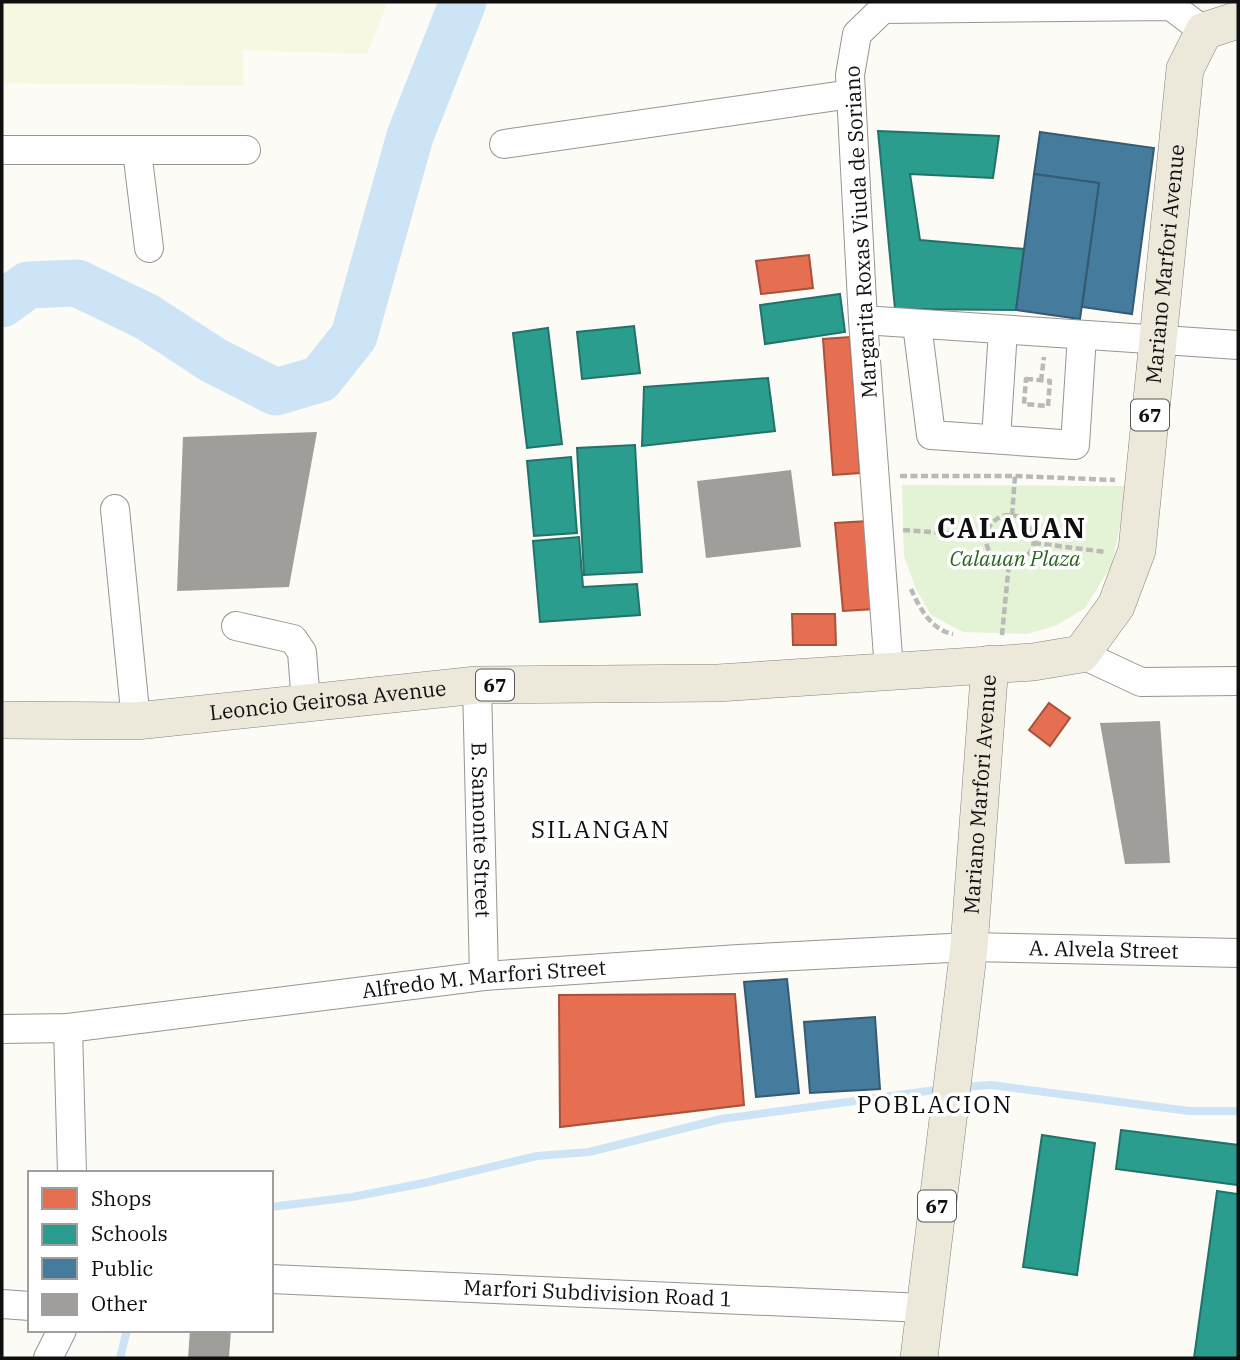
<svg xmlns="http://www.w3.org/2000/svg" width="1240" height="1360" font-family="'IBM Plex Serif',serif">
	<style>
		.farmland { fill: #f8f8e2 }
		.green { fill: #e4f2d5 }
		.shops { fill: #e76f51; stroke: #a6523d; stroke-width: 2 }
		.schools { fill: #2a9d8f; stroke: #227269; stroke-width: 2 }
		.public { fill: #457b9d; stroke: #355b72; stroke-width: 2 }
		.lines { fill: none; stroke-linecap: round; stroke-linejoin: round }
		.stream { stroke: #cce4f6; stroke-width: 8 }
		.river { stroke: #cce4f6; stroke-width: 47 }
		.building { fill: #a09e9a }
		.minor-casing { stroke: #969593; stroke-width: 30 }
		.major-casing { stroke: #838380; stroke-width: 38 }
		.path { stroke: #b9b9b8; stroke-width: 4.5; stroke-dasharray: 7 3.5; stroke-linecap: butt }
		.minor { stroke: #fffefe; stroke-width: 28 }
		.major { stroke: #ece9db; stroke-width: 37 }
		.labels { text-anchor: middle; stroke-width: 7; stroke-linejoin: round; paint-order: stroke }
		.shield { fill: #fff; stroke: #575757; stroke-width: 2 }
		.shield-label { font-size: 19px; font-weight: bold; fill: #0f0f0f }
		.street-label { font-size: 21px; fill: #0f0f0f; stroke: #fff }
		.park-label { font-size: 21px; font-style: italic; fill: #29681f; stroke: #fff }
		.quarter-label { font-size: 24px; letter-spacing: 2px; fill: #0f0f0f; stroke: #fff }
		.district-label { font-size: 28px; font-weight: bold; letter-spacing: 2px; fill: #0f0f0f; stroke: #fff }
	</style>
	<rect width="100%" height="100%" fill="#fcfbf5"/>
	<path class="farmland" d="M2,2H388L367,54L242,50L244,86L2,83Z"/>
	<path class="green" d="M902,485L1128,486L1112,564L1085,608L1057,625L1028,634L963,632L931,615L916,589L904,556Z"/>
	<g class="shops">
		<path d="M809,255L813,288L761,294L756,261Z"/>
		<path d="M850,337L860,473L833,475L823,339Z"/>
		<path d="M868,521L875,609L843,611L835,523Z"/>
		<path d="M792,614H835L836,645H793Z"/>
		<path d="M1049,703L1070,718L1050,746L1029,730Z"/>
		<path d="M735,994L744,1105L560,1127L559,995Z"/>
	</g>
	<g class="schools">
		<path d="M878,131L999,136L993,178L910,174L920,240L1024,249L1016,310L895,309Z"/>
		<path d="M840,294L845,332L765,344L760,305Z"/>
		<path d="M634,326L640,373L582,379L577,332Z"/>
		<path d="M548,328L562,444L527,448L513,333Z"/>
		<path d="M768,378L775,431L642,446L644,387Z"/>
		<path d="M635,445L642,572L584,575L577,448Z"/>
		<path d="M571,457L577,533L534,536L527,461Z"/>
		<path d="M579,537L583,587L637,584L640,615L540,622L533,541Z"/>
		<path d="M1121,1130L1238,1145V1185L1116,1169Z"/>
		<path d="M1042,1135L1095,1143L1077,1275L1023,1267Z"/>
		<path d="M1217,1191L1238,1194V1358H1194Z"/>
	</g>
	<g class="public">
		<path d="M1040,132L1154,148L1132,314L1082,307L1099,183L1034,174Z"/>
		<path d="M1034,174L1099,183L1080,319L1016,310Z"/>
		<path d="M787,979L799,1093L756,1097L744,982Z"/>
		<path d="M875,1017L880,1089L810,1093L804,1022Z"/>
	</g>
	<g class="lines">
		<g class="stream">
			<path d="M963,1087L991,1085L1189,1111H1238"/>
			<path d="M271,1207L352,1197L424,1183L537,1156L589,1152L721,1119L943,1089"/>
			<path d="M120,1358L127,1330"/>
		</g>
		<path class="river" d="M2,304L28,285L77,283L147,317L213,360L276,392L320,379L354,336L410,136L463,2"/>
	</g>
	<g class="building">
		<path d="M317,432L289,587L177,591L183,437Z"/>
		<path d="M791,470L801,547L706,558L697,481Z"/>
		<path d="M1160,721L1170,863L1125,864L1100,723Z"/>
		<path d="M190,1330H231L229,1358H188Z"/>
	</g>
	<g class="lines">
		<defs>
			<g id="minor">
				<path d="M504,144L851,94"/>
				<path d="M2,150H246"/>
				<path d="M137,151L149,248"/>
				<path d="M863,320L1238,345"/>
				<path d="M917,324L931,435L1075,445L1082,335"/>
				<path d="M996,439L1003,330"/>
				<path d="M115,509L136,721"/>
				<path d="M236,626L293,639L302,652L306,703"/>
				<path d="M1081,654L1141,682L1238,681"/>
				<path d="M889,670L863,320L850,75L857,34L883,9L1171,6L1204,31"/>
				<path id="s1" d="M477,685L484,976"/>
				<path d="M68,1028L72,1173"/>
				<path id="s2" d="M2,1029L68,1028L484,976L739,959L969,947L1238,953"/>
				<path id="s3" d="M271,1279L924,1308"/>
				<path d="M2,1304L30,1306"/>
				<path d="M48,1358L62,1330"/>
			</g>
			<g id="major">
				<path id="s4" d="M2,720L136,721L477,685L718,683L1033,662L1081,654L1116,606L1137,550L1185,69L1204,31L1238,20"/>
				<path id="s5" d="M919,1358L969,947L990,664"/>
			</g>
		</defs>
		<use href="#minor" class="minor-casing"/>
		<use href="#major" class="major-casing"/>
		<g class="path">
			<path d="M1026,379L1050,381L1048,406L1024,404Z"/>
			<path d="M1041,381L1044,357"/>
			<path d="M900,476H1015L1115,480"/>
			<path d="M1012,515L1015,476"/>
			<circle cx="1010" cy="539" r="24"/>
			<path d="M903,530L986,536"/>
			<path d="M1034,543L1106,552"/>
			<path d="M911,589C919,607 931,630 953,634"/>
			<path d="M1002,635L1009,563"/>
		</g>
		<use href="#minor" class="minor"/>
		<use href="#major" class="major"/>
	</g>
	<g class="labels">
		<g class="shield">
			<rect x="1131" y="399.5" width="38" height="31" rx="5"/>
			<rect x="476" y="669.5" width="38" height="31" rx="5"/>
			<rect x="918" y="1190.5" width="38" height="31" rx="5"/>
		</g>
		<g class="shield-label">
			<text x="1150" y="422">67</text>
			<text x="495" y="692">67</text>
			<text x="937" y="1213">67</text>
		</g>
		<g class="street-label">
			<text transform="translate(861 232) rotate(-93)" y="7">Margarita Roxas Viuda de Soriano</text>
			<text dy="7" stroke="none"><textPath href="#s4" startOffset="1489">Mariano Marfori Avenue</textPath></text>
			<text dy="7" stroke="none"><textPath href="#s4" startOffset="327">Leoncio Geirosa Avenue</textPath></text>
			<text dy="7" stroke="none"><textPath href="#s5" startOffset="567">Mariano Marfori Avenue</textPath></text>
			<text dy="7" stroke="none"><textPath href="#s1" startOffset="145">B. Samonte Street</textPath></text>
			<text dy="7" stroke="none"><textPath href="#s2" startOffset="1106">A. Alvela Street</textPath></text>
			<text dy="7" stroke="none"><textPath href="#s2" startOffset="485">Alfredo M. Marfori Street</textPath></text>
			<text dy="7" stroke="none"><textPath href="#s3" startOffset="327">Marfori Subdivision Road 1</textPath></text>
		</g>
		<g class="park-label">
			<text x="1015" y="566">Calauan Plaza</text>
		</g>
		<g class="quarter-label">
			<text x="601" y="838">SILANGAN</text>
			<text x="935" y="1113">POBLACION</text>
		</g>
		<g class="district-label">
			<text x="1012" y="538">CALAUAN</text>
		</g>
	</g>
	<rect width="1240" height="1360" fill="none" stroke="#0f0f0f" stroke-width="7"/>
	<rect x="28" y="1171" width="245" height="161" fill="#ffffff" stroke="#9f9f9f" stroke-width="2"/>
	<rect x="42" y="1188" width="35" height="21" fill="#e76f51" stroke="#9f9f9f" stroke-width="2"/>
	<text x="91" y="1206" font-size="21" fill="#0f0f0f">Shops</text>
	<rect x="42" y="1224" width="35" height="21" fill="#2a9d8f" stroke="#9f9f9f" stroke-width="2"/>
	<text x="91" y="1241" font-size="21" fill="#0f0f0f">Schools</text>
	<rect x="42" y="1258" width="35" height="21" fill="#457b9d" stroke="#9f9f9f" stroke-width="2"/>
	<text x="91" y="1276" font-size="21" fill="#0f0f0f">Public</text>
	<rect x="42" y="1294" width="35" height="21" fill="#a09e9a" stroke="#9f9f9f" stroke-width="2"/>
	<text x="91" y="1311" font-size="21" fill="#0f0f0f">Other</text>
</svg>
